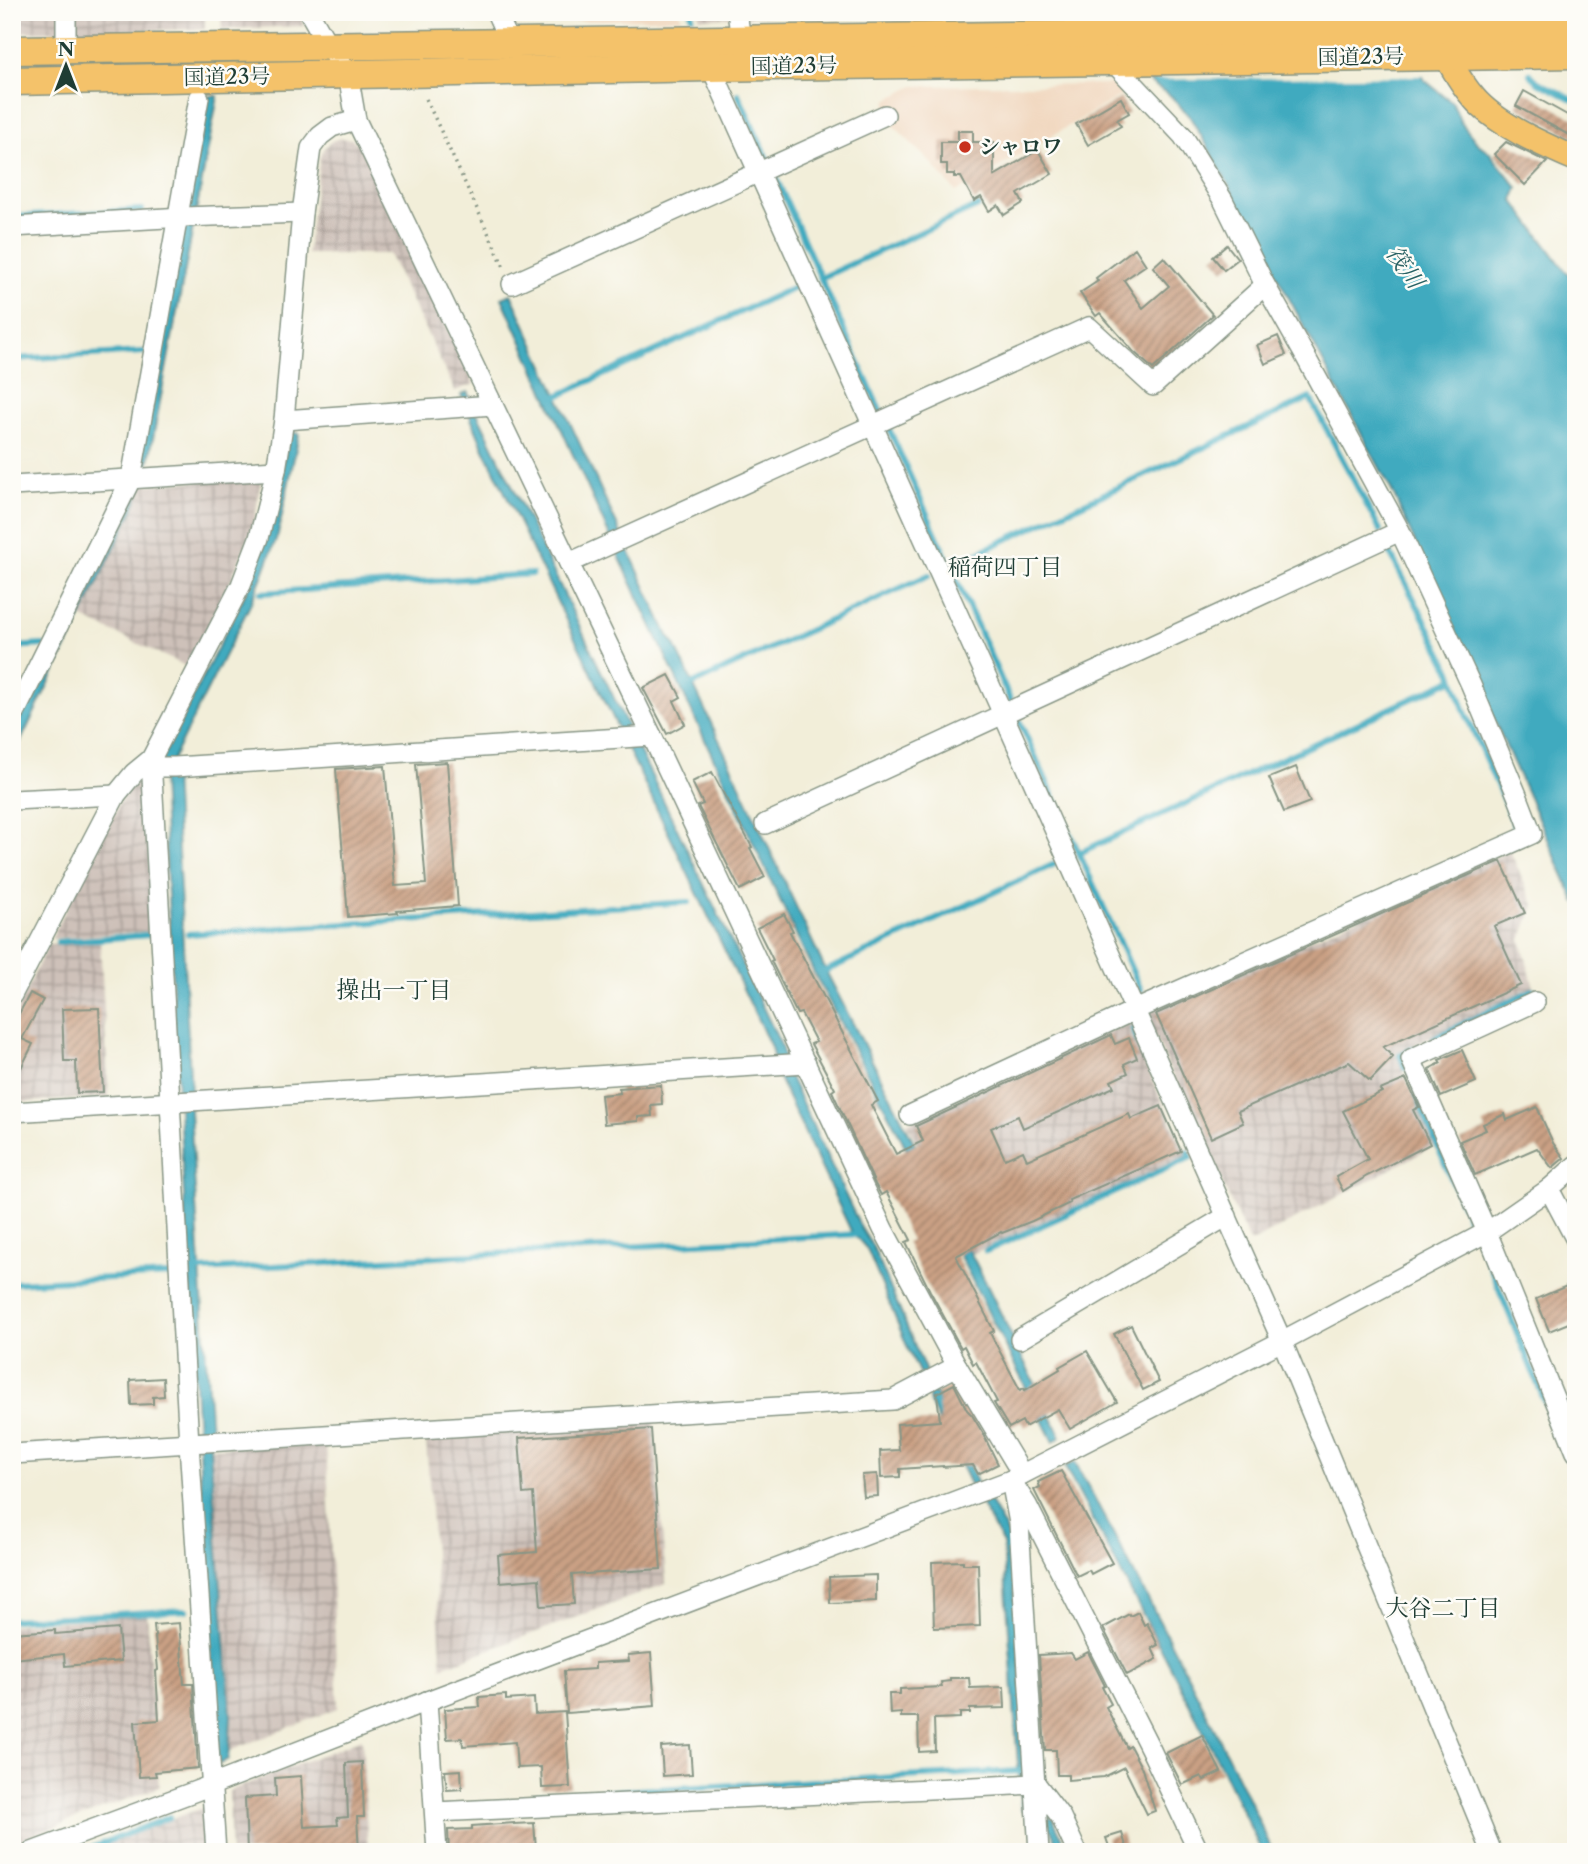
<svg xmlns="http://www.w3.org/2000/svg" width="1588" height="1864" font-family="'Libre Caslon Text','Noto Serif JP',serif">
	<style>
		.built { fill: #f0d5bc }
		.industrial { fill: url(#industrial-grid) }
		.water { fill: #3faabf; stroke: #2f747a; stroke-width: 2 }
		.pier { fill: #f2eed9 }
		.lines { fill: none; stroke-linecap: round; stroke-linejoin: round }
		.stream { stroke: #3faabf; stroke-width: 6 }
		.building { fill: url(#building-hatch) }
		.minor-casing { stroke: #889686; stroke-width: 22 }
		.major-casing { stroke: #889686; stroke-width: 27 }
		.highway-casing { stroke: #889686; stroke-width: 31 }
		.path { stroke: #889686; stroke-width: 3.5; stroke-dasharray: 2 5; stroke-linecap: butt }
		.minor { stroke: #fff; stroke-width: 19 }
		.major { stroke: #f4c26a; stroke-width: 24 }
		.highway { stroke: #f4c26a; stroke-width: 28 }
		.poi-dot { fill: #c8321e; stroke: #fdfcf7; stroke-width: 2.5 }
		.labels { text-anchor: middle; stroke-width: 5; stroke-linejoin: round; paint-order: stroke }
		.street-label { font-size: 21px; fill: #1f3d34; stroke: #fdfcf7 }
		.poi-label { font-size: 21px; font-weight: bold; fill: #1f3d34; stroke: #fdfcf7; text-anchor: start }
		.water-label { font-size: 23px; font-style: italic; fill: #2a6365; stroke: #fdfcf7 }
		.neighbourhood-label { font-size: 23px; fill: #1f3d34; stroke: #fdfcf7 }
	</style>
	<defs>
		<pattern id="industrial-grid" width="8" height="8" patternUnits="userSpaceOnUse" patternTransform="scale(1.75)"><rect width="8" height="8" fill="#cec1b9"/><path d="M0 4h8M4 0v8" fill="none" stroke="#a79e97"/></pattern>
		<pattern id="building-hatch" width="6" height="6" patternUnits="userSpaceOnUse" patternTransform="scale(1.75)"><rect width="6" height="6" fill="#caa084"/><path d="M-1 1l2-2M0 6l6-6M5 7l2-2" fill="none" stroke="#a3846d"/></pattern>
	</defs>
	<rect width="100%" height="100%" fill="#fdfcf7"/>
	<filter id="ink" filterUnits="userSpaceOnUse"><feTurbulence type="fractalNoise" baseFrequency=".0143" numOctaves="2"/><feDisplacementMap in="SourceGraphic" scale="14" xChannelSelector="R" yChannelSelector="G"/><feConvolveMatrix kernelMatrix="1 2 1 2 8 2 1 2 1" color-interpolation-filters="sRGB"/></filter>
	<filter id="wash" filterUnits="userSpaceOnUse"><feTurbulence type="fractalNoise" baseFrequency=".00686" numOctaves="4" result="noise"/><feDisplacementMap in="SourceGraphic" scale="28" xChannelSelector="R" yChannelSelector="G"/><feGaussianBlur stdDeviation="1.57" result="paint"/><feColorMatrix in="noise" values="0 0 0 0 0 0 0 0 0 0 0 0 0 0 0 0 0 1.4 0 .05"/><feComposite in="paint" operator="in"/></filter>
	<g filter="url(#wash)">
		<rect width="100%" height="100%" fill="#f2eed9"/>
		<g class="built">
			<path d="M504,12H678L682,18L509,23Z"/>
			<path d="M1120,84L1127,92L956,192L933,165L892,124L886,111L887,100L914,86Z"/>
		</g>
		<g class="industrial">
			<path d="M12,12H205V29L12,32Z"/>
			<path d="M221,12H297L304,26L222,29Z"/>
			<path d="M698,12H928L700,18Z"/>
			<path d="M341,138L352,139L360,146L474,384L455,391L389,254H307L320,157L324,148L332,141Z"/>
			<path d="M261,477L254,525L231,580L188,667L81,617L133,510L142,485Z"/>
			<path d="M139,779H145L153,931L51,939L124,795Z"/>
			<path d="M1510,851L1534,905L1521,940L1534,988L1396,1054L1434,1146L1250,1243L1146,1017L1147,1012Z"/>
			<path d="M100,942L109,1097L12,1103V1021L48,944Z"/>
			<path d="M1132,1021L1133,1027L1129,1029L1187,1156L972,1254L907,1123Z"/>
			<path d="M654,1421L666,1584L442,1667L426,1437Z"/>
			<path d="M326,1441L338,1708L229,1751L231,1717L210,1448Z"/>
			<path d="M147,1615L159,1787L12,1843V1625Z"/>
			<path d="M362,1739L368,1852H231L229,1791Z"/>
			<path d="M205,1807L208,1852H87L174,1818Z"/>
		</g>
		<g class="water">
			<path d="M1145,12H1408L1423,79L1453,103L1460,121L1477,143L1489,152L1518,188L1513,200L1576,285V903L1392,491L1212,154L1190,117L1171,96L1150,82L1149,33Z"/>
			<path d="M209,96H218L147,470L133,510L12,759V735L131,495Z"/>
			<path d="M511,294L668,636L675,645L826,971L985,1281L1061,1437L1053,1442L898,1132L815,975L616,550L502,298Z"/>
			<path d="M467,392L781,1045L788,1073L861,1228L873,1247L935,1393L978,1484L971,1486L930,1403L928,1391L909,1351L867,1249L851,1231L777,1074L771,1047L484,449L461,395Z"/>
			<path d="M291,432L299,434L278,534L263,574L250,605L173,758L191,1093L190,1112L211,1434L210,1448L231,1717L228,1759L220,1764L217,1760L178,1092L161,760L248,588Z"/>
			<path d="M1075,1462C1144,1591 1213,1719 1273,1852H1262C1201,1721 1132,1594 1065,1467Z"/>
			<path d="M989,1500L1010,1537L1030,1799L1045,1816L1053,1819L1069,1852H1061L1051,1830C1040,1825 1033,1814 1021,1809L1003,1544L981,1504Z"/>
		</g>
		<path class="pier" d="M1411,12L1425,76L1147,80L1146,34L1142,15Z"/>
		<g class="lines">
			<g class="stream">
				<path d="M691,12L692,16"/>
				<path d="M1530,74L1538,82L1576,101"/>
				<path d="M738,94L768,161"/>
				<path d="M775,176L881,413"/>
				<path d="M12,217L142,210"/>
				<path d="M825,276L978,206"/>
				<path d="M12,359L144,352"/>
				<path d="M553,398L799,285"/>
				<path d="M889,429L1012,704"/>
				<path d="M1387,547L1451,671L1465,712L1513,821L1514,829"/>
				<path d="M954,564L1310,398L1380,530"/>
				<path d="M261,593L532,574"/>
				<path d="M12,647L43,645"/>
				<path d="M693,684L929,575"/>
				<path d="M1017,716L1141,990"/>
				<path d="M1081,852L1454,679"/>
				<path d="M188,934L689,902"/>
				<path d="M58,942L148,935"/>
				<path d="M821,973L1059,862"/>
				<path d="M1133,1029L1146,1059"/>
				<path d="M1434,1038L1533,990"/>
				<path d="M1405,1068L1400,1055L1412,1049"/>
				<path d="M1416,1094L1469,1221"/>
				<path d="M1482,1247L1576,1478"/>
				<path d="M986,1251L1191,1157L1188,1152"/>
				<path d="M200,1270L860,1234"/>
				<path d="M12,1283L169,1275"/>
				<path d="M12,1620L186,1610"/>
				<path d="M535,1795L1023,1771"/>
				<path d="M81,1852L170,1817"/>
			</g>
		</g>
		<g id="blocks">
			<g class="building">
				<path d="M1524,91L1576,120V139L1516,106Z"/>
				<path d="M1121,98L1129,113L1117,120L1121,126L1088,145L1076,124Z"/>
				<path d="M958,131H973V142H994V176L1038,150L1052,174L1018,194L1023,203L1004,215L998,205L989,211L981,197L974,201L961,177H954V174H947V164H941V142H958Z"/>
				<path d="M1506,142L1547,162L1525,185L1494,154Z"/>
				<path d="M1227,245L1238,259L1224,270L1213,257Z"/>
				<path d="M1135,248L1146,265L1124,280L1143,308L1169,286L1153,267L1164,257L1213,315L1153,369L1133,351L1100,313L1096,316L1080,293L1098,281L1096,278Z"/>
				<path d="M1278,336L1286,355L1265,364L1257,345Z"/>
				<path d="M669,675L681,697L674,701L685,724L667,734L643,688Z"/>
				<path d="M447,762L458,906L397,911L398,913L348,917L336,769L385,766L395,886L426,884L416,764Z"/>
				<path d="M1296,767L1310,802L1284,812L1269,778Z"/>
				<path d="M712,772L752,847L750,848L765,877L740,890L698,806L703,804L692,782Z"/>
				<path d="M1501,861L1525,913L1494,926L1521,985L1383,1047L1393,1057L1370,1081L1349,1062L1238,1111L1243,1123L1211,1138L1156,1014Z"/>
				<path d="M784,914L793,931L790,932L878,1101L871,1105L896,1154L923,1141L916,1126L1111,1035L1115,1044L1129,1038L1137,1058L1124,1064L1128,1073L1111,1081L1114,1087L1023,1128L1018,1116L991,1128L1005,1159L1023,1151L1027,1160L1129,1114L1131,1119L1161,1106L1181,1151L1069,1200L1070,1203L1032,1221L1002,1233L1001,1232L956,1256L994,1331L990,1333L1020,1390L1024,1388L1025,1390L1060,1369L1059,1367L1087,1351L1117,1402L1070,1429L1058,1409L1025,1427L1022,1421L1009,1428L994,1403L997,1402L976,1362L973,1364L964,1346L961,1348L930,1291L906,1242L911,1240L894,1207L886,1192L881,1195L875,1184L832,1091L835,1089L811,1044L816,1042L801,1013L797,1014L771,961L773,960L757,928Z"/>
				<path d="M30,993L43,1000L22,1039L33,1044L12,1086V1027Z"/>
				<path d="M99,1008L103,1092L77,1093L76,1061H64L62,1009Z"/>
				<path d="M1462,1050L1476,1082L1441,1097L1429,1069L1441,1063L1439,1060Z"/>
				<path d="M1406,1079L1419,1107L1413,1110L1430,1144L1367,1176L1343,1191L1336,1177L1368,1159L1343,1111L1382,1092L1380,1090Z"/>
				<path d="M661,1085L662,1104L651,1105L652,1116L638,1117V1121L604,1124L601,1095L620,1093L619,1088Z"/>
				<path d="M1537,1107L1553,1143L1564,1158L1552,1168L1537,1148L1475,1175L1460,1141L1486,1130L1483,1124L1505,1114L1507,1120Z"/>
				<path d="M1576,1282V1320L1549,1331L1536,1299Z"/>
				<path d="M1131,1325L1159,1382L1143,1390L1114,1334Z"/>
				<path d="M163,1378L164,1396L153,1397V1404L131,1405L130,1380Z"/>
				<path d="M954,1384L967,1410L972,1415L987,1440H986L998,1464L978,1474L973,1465L943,1467V1466L900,1469V1477L881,1478L880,1451L899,1450L897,1424L940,1421L937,1393Z"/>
				<path d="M651,1429L661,1569L572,1575L574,1604L541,1606L539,1579L500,1582L498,1555L537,1552L533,1493L523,1494L519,1438Z"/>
				<path d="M1061,1471L1112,1563L1091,1574L1089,1570L1077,1576L1034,1490L1040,1487L1038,1482Z"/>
				<path d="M877,1474L878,1496L864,1497L862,1475Z"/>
				<path d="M963,1561V1564H978L980,1626L934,1628L932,1562Z"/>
				<path d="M876,1575V1601L830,1603L829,1577Z"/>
				<path d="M1138,1612L1144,1625L1147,1623L1158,1645L1152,1648L1157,1659L1127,1675L1103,1628L1129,1614L1130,1616Z"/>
				<path d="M179,1623L184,1684H193L198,1768L155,1772L156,1776L139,1777L135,1722L159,1720L156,1671L158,1670L154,1625Z"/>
				<path d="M118,1629L121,1661L65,1666L64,1654L12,1659V1633L55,1630V1634Z"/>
				<path d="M1088,1652L1105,1686L1102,1687L1111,1704L1106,1707L1127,1748L1130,1746L1142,1769L1155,1811L1147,1814L1124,1767L1104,1777L1068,1780V1775H1057L1056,1750H1045L1039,1655L1071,1653L1075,1659Z"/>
				<path d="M651,1653L655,1706L567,1713L564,1671L595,1669V1663L629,1661L628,1655Z"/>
				<path d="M950,1678H969L970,1688L1004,1687L1005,1708L970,1709V1713H960V1718L934,1719L935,1751L919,1752L918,1717H901V1713L890,1714L889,1694H900V1689L942,1687L941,1682L950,1681Z"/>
				<path d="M506,1695V1700L534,1698L535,1714L565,1712L570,1787L542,1788L541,1767L517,1768L515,1742L463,1746L462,1738L447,1739L445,1709L480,1707L479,1697Z"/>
				<path d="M1202,1735L1221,1772L1204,1780L1201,1776L1182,1785L1166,1753Z"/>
				<path d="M690,1745L692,1774L663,1776L661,1747Z"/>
				<path d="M362,1762L364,1817H357L359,1852H247L245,1798L276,1796L275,1778L301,1776L304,1827L338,1825L337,1818L348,1817L346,1763Z"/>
				<path d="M461,1770L462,1789L447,1790L445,1771Z"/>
				<path d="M514,1823V1824L534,1823L536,1849L525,1850V1852H449L448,1830L472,1829V1826Z"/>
				<path d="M1122,1833L1127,1849L1111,1852L1106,1838Z"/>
			</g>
		</g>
	</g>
	<g filter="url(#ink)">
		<use href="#blocks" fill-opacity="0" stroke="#889686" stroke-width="2"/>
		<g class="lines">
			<defs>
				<g id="minor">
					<path d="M66,12V49"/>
					<path d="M309,12L328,45L348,74L356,120L652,736L883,1229L957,1366L1022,1474"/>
					<path d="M496,12L510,43"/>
					<path d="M737,12L741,40"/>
					<path d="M711,67L1003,714L1282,1341L1492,1852"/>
					<path d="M12,227L183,217L302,213"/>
					<path d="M512,284L885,115"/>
					<path d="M284,420L493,405"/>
					<path d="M12,486L276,470"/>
					<path d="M569,563L1089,327L1153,386L1265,285"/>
					<path d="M12,719L131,479L199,98"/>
					<path d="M151,759L189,1444L216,1852"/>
					<path d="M151,759L159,767H175L652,736"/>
					<path d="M12,800L116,795"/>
					<path d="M765,824L1400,531"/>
					<path d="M12,995L116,795L134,773L151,759L241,585L259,538L276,470L284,420L302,213L311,148L320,136L332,127L356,120"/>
					<path d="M1535,1002L1411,1059L1487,1232L1576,1452"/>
					<path d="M12,1112L806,1063"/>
					<path d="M910,1115L1135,1010L1532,834L1517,795L1471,685L1400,531L1304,354L1265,285L1223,200L1183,136L1113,62"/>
					<path d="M1549,1189L1576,1240"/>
					<path d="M1020,1339L1227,1216"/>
					<path d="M12,1454L893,1400L957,1366"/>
					<path d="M1011,1480L1027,1505L1150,1748L1199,1852"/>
					<path d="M1013,1491L1019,1523L1039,1852"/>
					<path d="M427,1701L437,1852"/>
					<path d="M1036,1784L1061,1817L1077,1852"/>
					<path d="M435,1812L1036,1784"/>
					<path d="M32,1852L212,1785L427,1701L1011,1480L1282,1341L1487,1232L1549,1189L1576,1165"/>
				</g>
				<path id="major" d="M1423,12C1439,40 1452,72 1473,97C1495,124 1544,145 1576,159"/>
				<g id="highway">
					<path d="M12,50L1576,28"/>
					<path d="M12,81L711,67L1576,54"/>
				</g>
			</defs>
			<use href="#minor" class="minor-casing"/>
			<use href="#major" class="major-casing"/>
			<use href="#highway" class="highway-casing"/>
			<g class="path">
				<path d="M218,12V24"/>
				<path d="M426,99L505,269"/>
			</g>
			<use href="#minor" class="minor"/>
			<use href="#major" class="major"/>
			<use href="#highway" class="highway"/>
		</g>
	</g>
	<circle class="poi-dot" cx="965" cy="147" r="7"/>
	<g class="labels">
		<g class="street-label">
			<text transform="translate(1361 57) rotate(-1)" y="7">国道23号</text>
			<text transform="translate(794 66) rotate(-1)" y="7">国道23号</text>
			<text transform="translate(227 77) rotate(-1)" y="7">国道23号</text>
		</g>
		<g class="poi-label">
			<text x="979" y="154">シャロワ</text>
		</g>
		<g class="water-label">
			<text transform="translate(1405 267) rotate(55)" y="8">筏川</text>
		</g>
		<g class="neighbourhood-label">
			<text x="1005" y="575">稲荷四丁目</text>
			<text x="394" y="998">操出一丁目</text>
			<text x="1443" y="1616">大谷二丁目</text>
		</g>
	</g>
	<rect width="1588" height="1864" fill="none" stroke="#fdfcf7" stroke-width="42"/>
	<g transform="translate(66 66)" stroke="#fdfcf7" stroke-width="5" paint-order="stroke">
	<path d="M0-5L12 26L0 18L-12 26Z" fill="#1f3d34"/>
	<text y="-10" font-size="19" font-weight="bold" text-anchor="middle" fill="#1f3d34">N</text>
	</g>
</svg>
